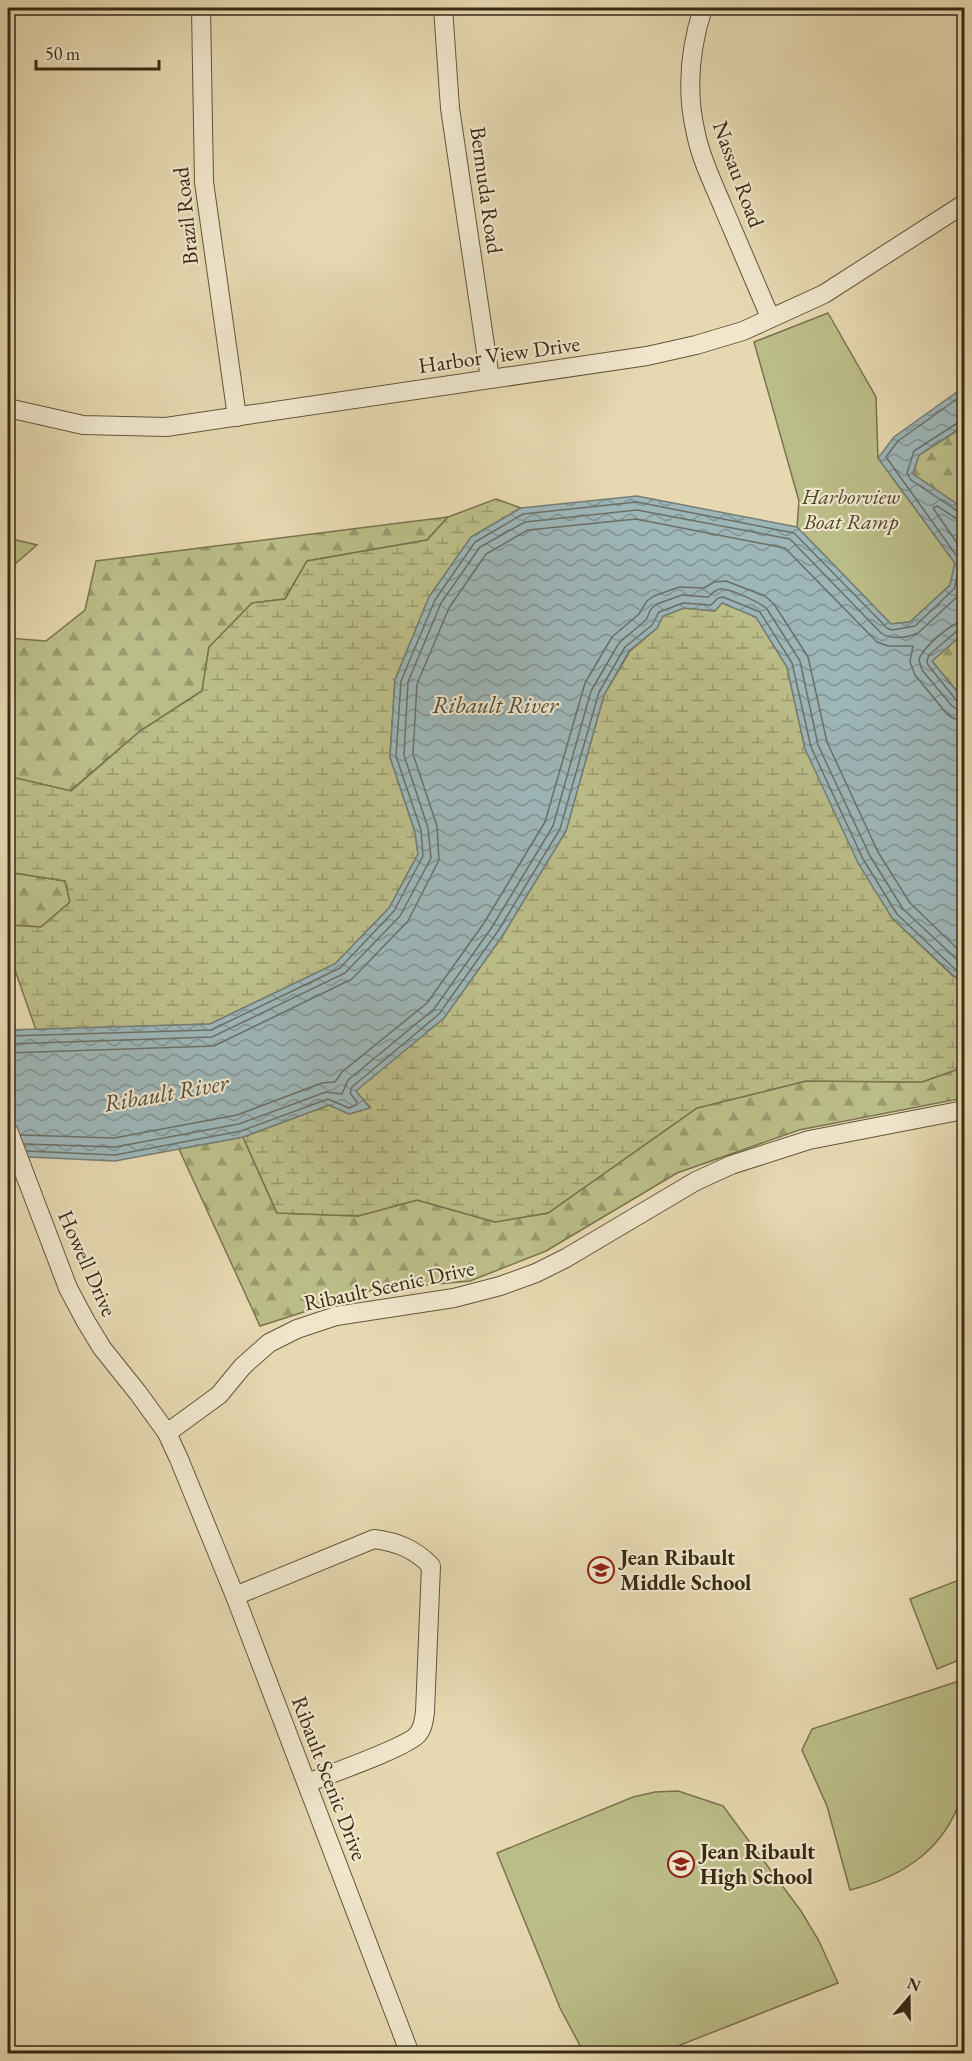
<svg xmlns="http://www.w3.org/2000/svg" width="972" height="2061" font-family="'EB Garamond',serif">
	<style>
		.forest { fill: url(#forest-firs); stroke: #7a744e; stroke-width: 1.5 }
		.wetland { fill: url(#wetland-marsh); stroke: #7a744e; stroke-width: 1.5 }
		.park { fill: #bbbd88; stroke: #7a744e; stroke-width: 1.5 }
		.water { fill: url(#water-waves); stroke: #757e76; stroke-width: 1.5 }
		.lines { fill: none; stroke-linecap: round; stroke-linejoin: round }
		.shore { stroke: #6b7066; stroke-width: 1.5 }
		.minor-casing { stroke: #64563b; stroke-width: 20 }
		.minor { stroke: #efe6cc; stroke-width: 18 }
		.labels { text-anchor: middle; stroke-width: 4.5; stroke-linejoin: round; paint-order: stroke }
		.street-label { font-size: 22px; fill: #392a14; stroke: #efe6cc }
		.park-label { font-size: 22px; font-style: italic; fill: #53472b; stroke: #efe6cc }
		.poi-label { font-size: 22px; font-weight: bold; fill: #392a14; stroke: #efe6cc; text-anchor: start }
		.water-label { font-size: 24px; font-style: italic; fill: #524d3d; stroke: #efe6cc }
	</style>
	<defs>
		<pattern id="forest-firs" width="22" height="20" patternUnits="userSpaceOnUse" patternTransform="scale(1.5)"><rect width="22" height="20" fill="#bbbd88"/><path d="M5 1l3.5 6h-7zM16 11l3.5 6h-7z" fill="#999a6e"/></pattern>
		<pattern id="wetland-marsh" width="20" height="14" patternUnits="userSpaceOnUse" patternTransform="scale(1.5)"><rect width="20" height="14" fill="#bbbd88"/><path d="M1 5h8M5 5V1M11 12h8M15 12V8" fill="none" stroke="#999a6e"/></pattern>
		<pattern id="water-waves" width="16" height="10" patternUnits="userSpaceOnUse" patternTransform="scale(1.5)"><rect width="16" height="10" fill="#9db6b8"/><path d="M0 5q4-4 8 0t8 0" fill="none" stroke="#819494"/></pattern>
	</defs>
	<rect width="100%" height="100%" fill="#e6d8b1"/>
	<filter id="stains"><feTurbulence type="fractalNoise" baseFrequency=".00333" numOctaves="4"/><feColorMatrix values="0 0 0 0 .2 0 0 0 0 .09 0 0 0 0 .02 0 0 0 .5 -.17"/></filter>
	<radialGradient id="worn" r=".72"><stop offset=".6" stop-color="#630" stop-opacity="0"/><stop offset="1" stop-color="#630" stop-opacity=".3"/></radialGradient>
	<g class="forest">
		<path d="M964,426V509L913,474L919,455Z"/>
		<path d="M448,517L427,540L307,561L285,599L252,603L209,647L202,691L140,731L70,791L16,778L8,791V638L46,641L85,610L96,561Z"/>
		<path d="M8,538L37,545L8,570Z"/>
		<path d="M964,633V700L932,661Z"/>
		<path d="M8,856L14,873L65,881L70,902L41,927L8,925Z"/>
		<path d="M964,1067V1098L799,1130L677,1173L546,1251L470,1281L372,1290L260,1326L179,1149L243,1137L277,1213L358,1216L417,1200L495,1222L548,1213L697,1108L806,1081L922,1082Z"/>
	</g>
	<g class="wetland">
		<path d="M496,499L521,508L471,537L429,597L395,680L390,757L415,832L418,854L389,908L335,964L210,1024L36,1030L8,950V925L41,927L70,902L65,881L14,873L8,856V791L16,778L71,791L140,731L202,691L209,647L252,603L285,599L307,561L427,540L448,517Z"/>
		<path d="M722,602L756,617L787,667L805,749L892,918L953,976L964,981V1067L922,1082L806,1081L697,1108L548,1213L495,1222L417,1200L358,1216L277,1213L243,1137L329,1105L349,1114L370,1107L355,1091L444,1018L503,935L566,831L604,695L630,651L657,628L663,616L684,608L715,611Z"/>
	</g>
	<g class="park">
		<path d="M828,313L876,397L878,458L955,563L950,585L910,622L891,624L797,527L799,501L754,342Z"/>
		<path d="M964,1578V1658L937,1669L910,1599Z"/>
		<path d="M959,1681L964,1697V1789C948,1847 906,1876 850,1890L827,1806L802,1750L812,1729Z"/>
		<path d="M678,1791L723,1806L801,1911L819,1941L838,1983L660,2053H584L560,2008L497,1853L633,1797L655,1792Z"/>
	</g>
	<path class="water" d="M964,387V426L919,455L913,474L964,509V633L932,661L964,700V981L954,976L892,918L858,863L805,749L787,667L756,617L722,603L715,611L684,608L663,616L657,628L629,651L604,695L566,831L503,935L444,1018L356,1091L370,1108L349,1114L329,1105L243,1137L115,1161L8,1156V1030L210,1024L335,964L389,908L418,854L415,832L390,757L395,680L429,597L471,537L521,508L637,496L797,527L891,624L910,622L950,585L955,563L878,458L894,437Z"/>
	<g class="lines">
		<g class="shore">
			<path d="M964,421L959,422L914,451L907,473L911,480L959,512L964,513"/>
			<path d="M964,521L957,519L937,506L933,508L964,553"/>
			<path d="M964,621C952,622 922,648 919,660L922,670L952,706L958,710L964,711"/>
			<path d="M964,629L958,630L929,655L927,661L928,665L957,701L964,704"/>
			<path d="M8,1036L211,1030L340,968L394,911L423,856L421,830L396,756L401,681L435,600L475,542L523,514L637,502L794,533L887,628L892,630L915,626L954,589L961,562L886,457L898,441L964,394"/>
			<path d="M8,1044L212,1037L345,973L400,916L431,858L428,828L404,755L408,682L441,603L480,547L525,522L637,510L790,539L881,633C891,640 907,638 918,633L959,595L964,582"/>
			<path d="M8,1053L214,1046L352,979L408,921L439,860L437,826L413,754L417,684L449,608L486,554L528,530L636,519L785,548L877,642L888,646H913L910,662L915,675L947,714L955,719L964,720"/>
			<path d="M21,1135L114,1138L237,1115L322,1083L335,1082L342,1072L427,1003L484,923L545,822L585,683L612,637L639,614L647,601L654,596L679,587L704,588L714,582L726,581L765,596L774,604L808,657L827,742L878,852L910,903L964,955"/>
			<path d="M24,1144L115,1147L239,1124L326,1092L342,1094L348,1080L434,1009L492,927L553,826L591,691L619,643L646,620L651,609L657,604L682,595L708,597C711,594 715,590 720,589C730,588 761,603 767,609L800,661L818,745L870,856L903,909L964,966"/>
			<path d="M27,1151L115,1155L241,1131L328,1099L349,1108L356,1105L357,1102L350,1093L352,1087L439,1014L498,931L560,829L599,692L625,647L652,625L659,612L683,603L711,605L718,598L723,597L760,612L792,663L811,747L863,859L897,914L957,971L964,974"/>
		</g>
		<defs>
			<g id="minor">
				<path d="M201,8L204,182L237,417"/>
				<path d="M443,8L450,108L490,379"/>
				<path d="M703,8C690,48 686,92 696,134C701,159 713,183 723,207C739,244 754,280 770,317"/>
				<path d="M8,408L83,425L166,427L647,356L696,345L743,331L824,294L964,204"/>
				<path d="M8,1130L68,1288L85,1320L102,1348L138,1393L167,1433L179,1459L235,1596L410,2054"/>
				<path d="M167,1433L219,1395L243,1366L269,1343L297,1329L336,1316L454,1298L500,1286L536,1273L566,1258L696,1181L731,1165L809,1140L964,1110"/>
				<path d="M235,1596L374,1539C397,1542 415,1549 431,1566L425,1712C424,1720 423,1728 418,1734C408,1747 327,1775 307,1783"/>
			</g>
		</defs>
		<use href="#minor" class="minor-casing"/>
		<use href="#minor" class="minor"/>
	</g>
	<defs>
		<symbol id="school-ring" viewBox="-11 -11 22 22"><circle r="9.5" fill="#efe6cc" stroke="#8f2418" stroke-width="1.5"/><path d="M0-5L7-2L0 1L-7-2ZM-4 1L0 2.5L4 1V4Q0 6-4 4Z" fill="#8f2418"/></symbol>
	</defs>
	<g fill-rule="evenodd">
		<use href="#school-ring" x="586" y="1555" width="30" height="30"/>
		<use href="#school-ring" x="666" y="1849" width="30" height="30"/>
	</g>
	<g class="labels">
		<g class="street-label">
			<text transform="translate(739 174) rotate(70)" y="8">Nassau Road</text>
			<text transform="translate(487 190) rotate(82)" y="8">Bermuda Road</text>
			<text transform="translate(185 216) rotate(-96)" y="8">Brazil Road</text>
			<text transform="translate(499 354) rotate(-8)" y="8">Harbor View Drive</text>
			<text transform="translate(88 1263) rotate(66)" y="8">Howell Drive</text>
			<text transform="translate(389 1285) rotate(-12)" y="8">Ribault Scenic Drive</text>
			<text transform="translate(330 1778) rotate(69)" y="8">Ribault Scenic Drive</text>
		</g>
		<g class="park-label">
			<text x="851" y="504">Harborview<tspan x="851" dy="25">Boat Ramp</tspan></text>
		</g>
		<g class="poi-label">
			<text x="620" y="1565">Jean Ribault<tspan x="620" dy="25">Middle School</tspan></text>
			<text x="700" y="1859">Jean Ribault<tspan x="700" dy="25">High School</tspan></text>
		</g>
		<g class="water-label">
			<text x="495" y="713">Ribault River</text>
			<text transform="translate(166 1093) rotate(-10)" y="8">Ribault River</text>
		</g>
	</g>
	<rect width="972" height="2061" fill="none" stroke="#e6d8b1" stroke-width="30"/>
	<rect x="9" y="9" width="954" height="2043" fill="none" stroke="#392a14" stroke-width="3"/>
	<rect x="15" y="15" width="942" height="2031" fill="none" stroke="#392a14" stroke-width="1.5"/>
	<g transform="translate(909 1998) rotate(20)" stroke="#efe6cc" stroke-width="4.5" paint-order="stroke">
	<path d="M0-4.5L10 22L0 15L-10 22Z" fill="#392a14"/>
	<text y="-9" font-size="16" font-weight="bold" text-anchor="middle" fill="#392a14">N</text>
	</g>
	<path d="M36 60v9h123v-9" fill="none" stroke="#392a14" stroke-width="3"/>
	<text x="45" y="60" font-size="18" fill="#392a14" stroke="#efe6cc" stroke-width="4.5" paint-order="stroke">50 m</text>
	<rect width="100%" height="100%" filter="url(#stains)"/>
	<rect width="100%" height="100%" fill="url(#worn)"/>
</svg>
